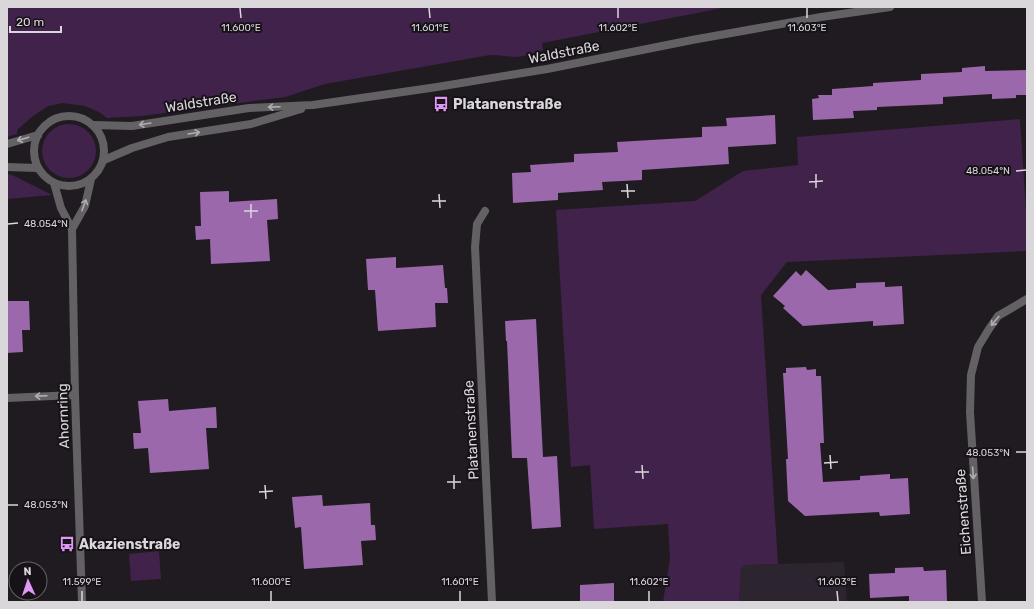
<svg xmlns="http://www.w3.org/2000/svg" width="1034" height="609" font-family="Rubik,sans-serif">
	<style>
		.built { fill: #2c242f }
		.green { fill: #41224b }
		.building { fill: #9b68ab }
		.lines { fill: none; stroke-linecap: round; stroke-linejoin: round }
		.street { stroke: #646165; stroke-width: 8 }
		.oneway { stroke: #b1aeb2 }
		.ticks { fill: none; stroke: #dad7db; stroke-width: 1.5 }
		.labels { text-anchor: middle; stroke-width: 4; stroke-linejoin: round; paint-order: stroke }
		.street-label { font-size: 14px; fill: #dad7db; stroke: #171218 }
		.poi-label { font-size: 14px; font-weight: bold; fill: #dad7db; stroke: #171218; text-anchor: start }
		.ticks-label { font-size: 10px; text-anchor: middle; fill: #dad7db; stroke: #171218; stroke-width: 4; stroke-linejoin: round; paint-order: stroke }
	</style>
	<rect width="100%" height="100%" fill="#201b21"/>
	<path class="built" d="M844,562L847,602H739L741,569L746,565Z"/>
	<g class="green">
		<path d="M7,7H728L542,43L543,50C534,53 523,57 514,57C506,56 498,55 490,55L325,84L285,97L142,116L107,118L99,112L85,106L63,103L48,106L33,116L17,130V134L7,137Z"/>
		<path d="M1020,119L1027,227V251L787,262L761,295L778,564L746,565L741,569L739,602H663L670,559L668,524L594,529L590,465L571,467L556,210L695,201L743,171L798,165L797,137Z"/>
		<circle cx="69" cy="151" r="27"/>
		<path d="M10,174L52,195L7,199V175Z"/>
		<path d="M159,551L161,579L131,581L129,554Z"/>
	</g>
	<g class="building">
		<path d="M985,66V71L1027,70V95H1016V98L992,99V94L943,97V104L877,107V110L853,111L854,118L813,120L812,99L819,98L818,95H832V89L873,86V83L921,80V74L962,72V68Z"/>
		<path d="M775,115L776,144L728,147L729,164L642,170V180L602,182L603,190L558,193V200L513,203L512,173L531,172L530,165L574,162V154L618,152L617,142L702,137V127L727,126L726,118Z"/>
		<path d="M229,191V202L277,199L278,219L267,220L270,261L211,264L210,239L196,240L195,226H201L200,192Z"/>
		<path d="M396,257V268L443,265L445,288H447L448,303H435L436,327L378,331L375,290H368L366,259Z"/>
		<path d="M806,270L828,290L856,288V283L885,282V287L902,286L904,324L873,326V321L803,326L783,308L785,306L773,296L796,271L801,276Z"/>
		<path d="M7,301H29L30,330H22L23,352L7,353Z"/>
		<path d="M536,319L543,457L557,456L561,527L532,529L527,458H512L507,341H506L505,321Z"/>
		<path d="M806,367L807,370L816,369V376H821L824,443H820L823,482L860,480V476L890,474V479L908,478L910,514L880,516L879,512L805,516L788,501L786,459H788L783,373H786V368Z"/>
		<path d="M168,399L169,411L216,407L217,428H206L209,469L150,473L148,448L134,449L133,433H141L138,401Z"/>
		<path d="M322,495L323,506L370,503L371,525H375L376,540L361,541L363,565L304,569L301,527L295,528L292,497Z"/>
		<path d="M923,567L924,571L946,570L947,602H909V596L870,598L869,574L895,573V568Z"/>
		<path d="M614,583V602H580V585Z"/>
	</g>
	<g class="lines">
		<g class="street">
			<circle cx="69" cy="151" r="35"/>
			<path d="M93,125L132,126L249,108L313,105L437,87L547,69L692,40L821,17L890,7"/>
			<path d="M7,144L38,135"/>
			<path d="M104,160L132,148L168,137L251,124L301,109"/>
			<path d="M7,167L38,168"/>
			<path d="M54,183L61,208L72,229L75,395L82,602"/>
			<path d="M485,211L477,224L475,247L492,602"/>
			<path d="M72,229L85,206L91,179"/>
			<path d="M7,398L75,395"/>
			<path d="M982,602L970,412L971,375L978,347L989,329L998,316L1027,299"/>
		</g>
	</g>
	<defs><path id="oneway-shaft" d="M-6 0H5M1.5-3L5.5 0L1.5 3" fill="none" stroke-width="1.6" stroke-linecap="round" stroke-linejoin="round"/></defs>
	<g class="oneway">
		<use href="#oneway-shaft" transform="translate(274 107) rotate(178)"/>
		<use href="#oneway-shaft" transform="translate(145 124) rotate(171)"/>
		<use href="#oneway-shaft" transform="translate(194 133) rotate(-9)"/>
		<use href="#oneway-shaft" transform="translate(23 139) rotate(164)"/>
		<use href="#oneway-shaft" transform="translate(84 205) rotate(-70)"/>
		<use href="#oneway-shaft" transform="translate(995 321) rotate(130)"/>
		<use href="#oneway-shaft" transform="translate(41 396) rotate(178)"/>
		<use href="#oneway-shaft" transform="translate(973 473) rotate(86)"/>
	</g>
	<path class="ticks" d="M240,8L241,18M429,8L430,18M618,8V18M807,8V18M1016,171L1026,170M816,174V188M809,182L823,181M627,184L628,198M621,191H635M439,194L440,208M432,201H446M251,204V218M244,211H258M8,224L18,223M1016,452H1026M830,455L831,469M824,463L838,462M642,465L643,479M635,472H649M454,475V489M447,482H461M265,485L266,499M259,492L273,491M8,505H18M82,591V601M271,591V601M460,591V601M649,591V601M837,591L838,601"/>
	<defs>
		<symbol id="bus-bare" viewBox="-9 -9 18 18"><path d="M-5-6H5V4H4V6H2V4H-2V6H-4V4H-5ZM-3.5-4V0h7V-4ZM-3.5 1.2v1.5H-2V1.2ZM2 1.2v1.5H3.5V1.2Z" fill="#dd99f3" stroke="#171218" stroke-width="2.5" paint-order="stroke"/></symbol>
	</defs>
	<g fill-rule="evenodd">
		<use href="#bus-bare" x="430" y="93" width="22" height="22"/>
		<use href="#bus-bare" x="56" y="533" width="22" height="22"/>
	</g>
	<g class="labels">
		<g class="street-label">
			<text transform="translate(564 52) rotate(-11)" y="5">Waldstraße</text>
			<text transform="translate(201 102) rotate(-9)" y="5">Waldstraße</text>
			<text transform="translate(63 416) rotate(-92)" y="5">Ahornring</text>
			<text transform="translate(471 430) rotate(-93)" y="5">Platanenstraße</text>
			<text transform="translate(963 512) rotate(-94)" y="5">Eichenstraße</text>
		</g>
		<g class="poi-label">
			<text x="453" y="109">Platanenstraße</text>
			<text x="79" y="549">Akazienstraße</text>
		</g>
	</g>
	<g class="ticks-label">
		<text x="241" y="31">11.600°E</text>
		<text x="430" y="31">11.601°E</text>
		<text x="618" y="31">11.602°E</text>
		<text x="807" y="31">11.603°E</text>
		<text x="988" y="174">48.054°N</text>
		<text x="46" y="227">48.054°N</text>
		<text x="988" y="456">48.053°N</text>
		<text x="46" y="508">48.053°N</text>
		<text x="82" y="585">11.599°E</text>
		<text x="271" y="585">11.600°E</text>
		<text x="460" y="585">11.601°E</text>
		<text x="649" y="585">11.602°E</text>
		<text x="837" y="585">11.603°E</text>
	</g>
	<rect width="1034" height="609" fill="none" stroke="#dad7db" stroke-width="16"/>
	<g transform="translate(28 581) rotate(357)"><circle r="19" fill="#171218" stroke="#656166"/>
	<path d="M0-3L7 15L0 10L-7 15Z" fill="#dd99f3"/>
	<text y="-6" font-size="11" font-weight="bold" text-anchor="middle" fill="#dad7db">N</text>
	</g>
	<path d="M10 26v6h51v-6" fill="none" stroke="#dad7db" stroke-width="2"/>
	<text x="16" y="26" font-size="12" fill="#dad7db" stroke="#171218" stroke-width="3" paint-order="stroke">20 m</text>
</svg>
